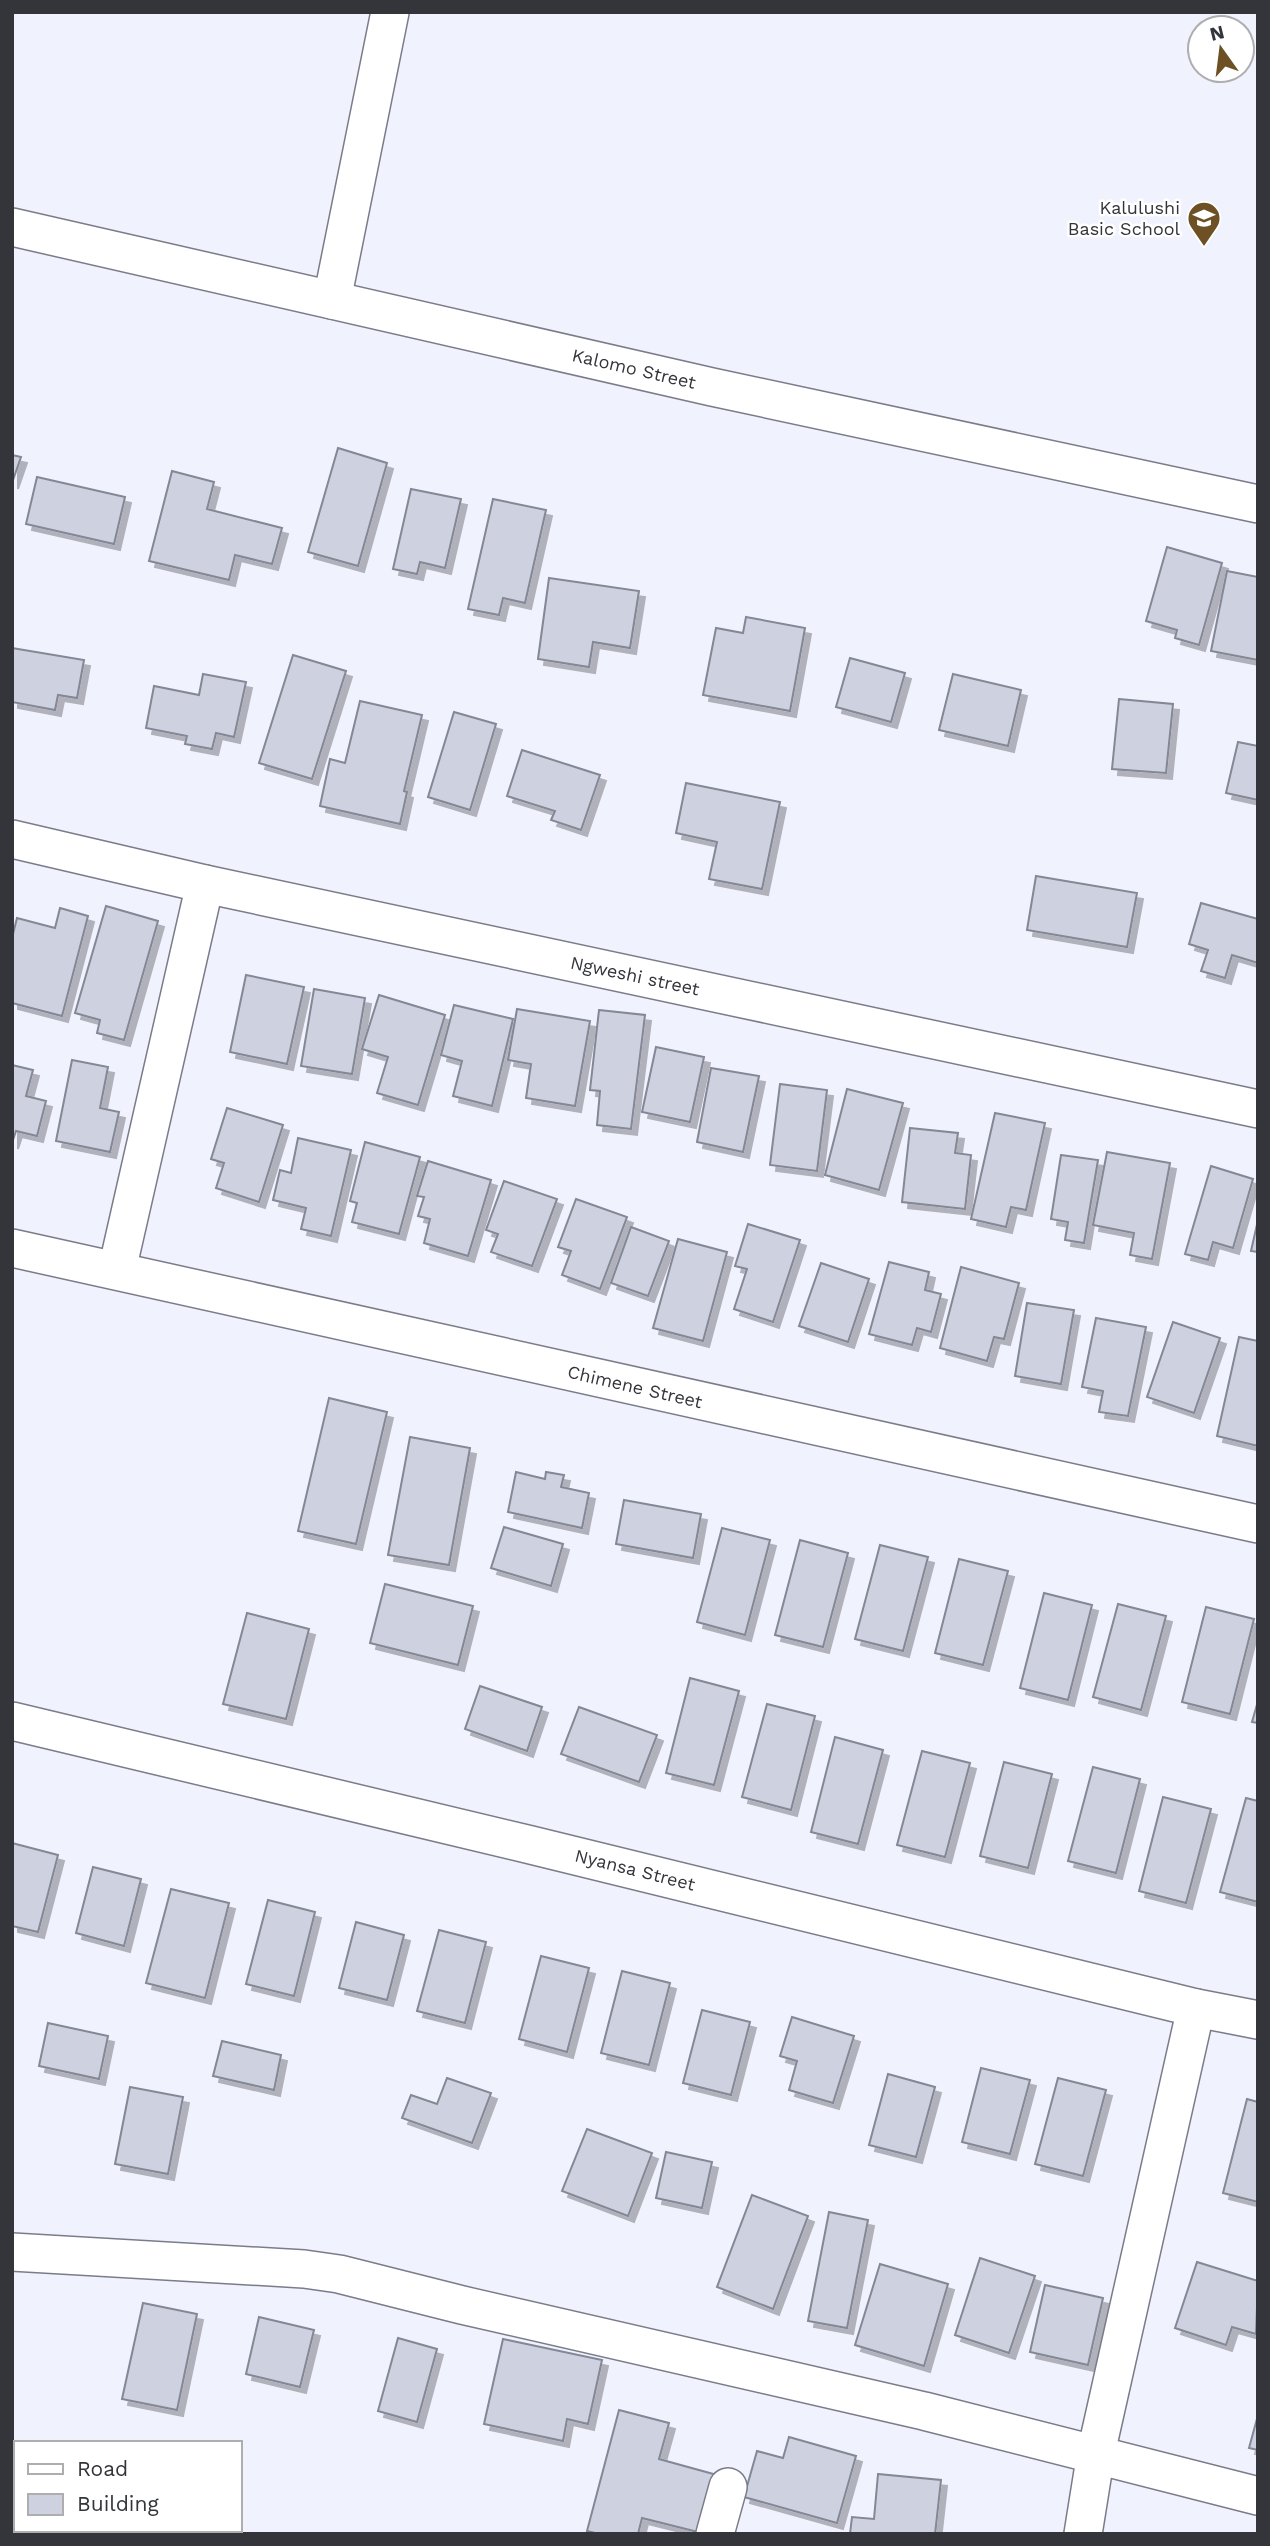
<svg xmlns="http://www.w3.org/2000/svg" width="1270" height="2546" font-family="'Work Sans',sans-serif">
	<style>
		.building { fill: #ced1e0; stroke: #848795; stroke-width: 2; filter: url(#shadow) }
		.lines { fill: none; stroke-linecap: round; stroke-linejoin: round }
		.street-casing { stroke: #7a7c8a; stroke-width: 40 }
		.street { stroke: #fff; stroke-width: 37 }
		.labels { text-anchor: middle; stroke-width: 5; stroke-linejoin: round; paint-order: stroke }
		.poi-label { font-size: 18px; fill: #34353b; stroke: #fff; text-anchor: end }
		.street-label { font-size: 18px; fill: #34353b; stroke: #fff }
	</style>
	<defs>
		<filter id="shadow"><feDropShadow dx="6" dy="6" stdDeviation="0" flood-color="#0004"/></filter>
	</defs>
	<rect width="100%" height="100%" fill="#f0f2fe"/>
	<g class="building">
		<path d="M338,448L387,463L358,566L308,552Z"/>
		<path d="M12,455L21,457L12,483Z"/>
		<path d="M172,471L214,482L207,509L282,528L272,564L235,555L229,580L149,561Z"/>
		<path d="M37,477L125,497L114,544L26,524Z"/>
		<path d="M411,489L461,499L445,568L420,562L417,574L393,569Z"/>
		<path d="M493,499L546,510L525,603L503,598L499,615L468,609Z"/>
		<path d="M1167,547L1222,563L1199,645L1175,638L1177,630L1146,621Z"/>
		<path d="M1227,571L1258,577V660L1211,651Z"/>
		<path d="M549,578L639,591L630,648L593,642L589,667L538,659Z"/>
		<path d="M746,617L805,628L790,711L703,695L716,628L743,633Z"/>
		<path d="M12,648L84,660L77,698L58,695L55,710L12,702Z"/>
		<path d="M293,655L346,671L312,779L259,763Z"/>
		<path d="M850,658L905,673L891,722L836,707Z"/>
		<path d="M203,674L246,682L234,737L216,733L212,749L185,744L187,736L146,728L154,686L199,695Z"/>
		<path d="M953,674L1021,690L1008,746L939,730Z"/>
		<path d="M1119,699L1173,704L1166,773L1112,769Z"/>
		<path d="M360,701L422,715L404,791L407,792L400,824L320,806L330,759L345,763Z"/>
		<path d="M454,712L496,724L470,810L428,797Z"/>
		<path d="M1238,742L1258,746V800L1226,793Z"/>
		<path d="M522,750L600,775L581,830L551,820L555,811L507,796Z"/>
		<path d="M686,783L780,802L762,889L709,879L717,842L676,833Z"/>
		<path d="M1036,876L1137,893L1127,947L1027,930Z"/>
		<path d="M1201,903L1258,919V963L1232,955L1225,978L1201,971L1208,950L1189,944Z"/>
		<path d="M106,906L158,921L124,1040L97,1033L100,1020L75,1013Z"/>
		<path d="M60,908L88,916L62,1016L12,1003V938L17,918L55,928Z"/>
		<path d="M246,975L304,987L287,1064L230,1052Z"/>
		<path d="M314,989L365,998L352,1074L301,1066Z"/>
		<path d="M379,995L445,1015L418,1105L377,1093L388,1057L362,1049Z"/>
		<path d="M454,1005L513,1019L492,1106L453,1096L462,1061L441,1055Z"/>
		<path d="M517,1009L590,1021L575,1106L526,1098L531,1064L508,1060Z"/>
		<path d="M599,1010L645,1015L631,1129L597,1125L600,1091L590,1090Z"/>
		<path d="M656,1047L704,1057L690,1122L642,1112Z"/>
		<path d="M72,1060L108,1067L100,1108L119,1112L110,1152L56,1141Z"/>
		<path d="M12,1065L33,1070L26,1096L46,1101L37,1136L16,1131L12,1143Z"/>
		<path d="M711,1068L759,1076L743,1152L697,1142Z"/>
		<path d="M780,1084L827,1090L817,1171L770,1165Z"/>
		<path d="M847,1089L903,1103L879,1190L825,1175Z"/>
		<path d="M227,1108L283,1125L259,1202L216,1188L224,1163L211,1159Z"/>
		<path d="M995,1113L1045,1123L1026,1210L1011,1207L1006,1227L971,1219Z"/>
		<path d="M910,1128L958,1133L955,1153L971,1155L965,1209L902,1202Z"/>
		<path d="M298,1138L351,1150L331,1236L301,1229L306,1208L273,1200L280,1170L291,1173Z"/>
		<path d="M365,1142L420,1157L399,1234L352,1222L357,1203L350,1201Z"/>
		<path d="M1107,1152L1170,1163L1152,1259L1130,1255L1134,1233L1093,1225Z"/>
		<path d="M1061,1155L1098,1160L1084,1243L1065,1240L1068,1222L1051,1219Z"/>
		<path d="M428,1161L491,1180L468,1256L424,1243L430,1219L418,1216L424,1197L417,1196Z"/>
		<path d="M1211,1166L1253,1179L1233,1248L1213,1242L1208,1260L1185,1254Z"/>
		<path d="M504,1181L557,1199L532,1266L491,1252L498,1234L486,1230Z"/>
		<path d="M576,1199L627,1217L600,1289L562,1275L571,1251L558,1247Z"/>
		<path d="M1258,1220V1252L1251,1251Z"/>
		<path d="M748,1224L800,1240L773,1322L734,1309L747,1269L735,1266Z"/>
		<path d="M631,1227L669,1241L648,1296L611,1283Z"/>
		<path d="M678,1239L727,1252L703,1341L653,1328Z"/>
		<path d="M889,1262L929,1272L925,1290L941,1294L931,1332L917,1328L912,1345L869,1334Z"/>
		<path d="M821,1263L869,1279L848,1342L799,1326Z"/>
		<path d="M961,1267L1019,1283L1004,1339L994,1337L987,1361L940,1348Z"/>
		<path d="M1027,1303L1074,1310L1061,1384L1015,1376Z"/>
		<path d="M1096,1318L1146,1327L1128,1416L1099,1412L1103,1391L1082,1387Z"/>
		<path d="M1173,1322L1220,1338L1194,1413L1147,1397Z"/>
		<path d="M1239,1337L1258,1341V1446L1217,1436Z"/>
		<path d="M329,1398L387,1412L356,1544L298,1531Z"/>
		<path d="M410,1437L470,1448L449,1565L388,1555Z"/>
		<path d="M516,1472L545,1479L546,1472L564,1475L561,1487L589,1493L582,1528L508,1512Z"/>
		<path d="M624,1500L701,1514L693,1558L616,1544Z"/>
		<path d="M504,1527L563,1544L551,1586L491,1568Z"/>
		<path d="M722,1528L770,1540L745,1635L697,1622Z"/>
		<path d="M800,1540L848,1553L823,1647L775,1635Z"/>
		<path d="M880,1545L928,1557L903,1651L855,1639Z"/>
		<path d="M959,1559L1008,1571L983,1665L935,1653Z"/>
		<path d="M385,1584L473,1606L458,1665L370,1643Z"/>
		<path d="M1044,1593L1092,1605L1068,1700L1020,1688Z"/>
		<path d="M1118,1604L1166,1616L1141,1710L1093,1697Z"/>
		<path d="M1206,1607L1254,1619L1230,1714L1182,1702Z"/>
		<path d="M247,1613L309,1629L286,1719L223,1704Z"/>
		<path d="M690,1678L739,1691L714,1785L666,1773Z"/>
		<path d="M480,1686L542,1707L527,1751L465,1729Z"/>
		<path d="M1258,1701V1723L1252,1722Z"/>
		<path d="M767,1704L815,1716L791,1810L742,1797Z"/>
		<path d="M579,1707L657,1735L639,1782L561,1754Z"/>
		<path d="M835,1737L883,1750L858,1844L811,1832Z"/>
		<path d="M922,1751L970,1763L945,1857L897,1845Z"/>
		<path d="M1004,1762L1052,1774L1028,1868L980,1856Z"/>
		<path d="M1093,1767L1140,1779L1116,1873L1068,1861Z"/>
		<path d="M1163,1797L1211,1809L1186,1903L1139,1891Z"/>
		<path d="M1246,1798L1258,1801V1902L1220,1892Z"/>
		<path d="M12,1843L58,1855L38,1932L12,1926Z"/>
		<path d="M93,1867L141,1879L124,1946L76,1933Z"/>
		<path d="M171,1889L229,1903L205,1998L146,1983Z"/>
		<path d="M268,1900L315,1912L294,1996L246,1984Z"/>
		<path d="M356,1922L404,1935L387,2000L339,1988Z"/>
		<path d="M439,1930L486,1942L465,2023L417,2011Z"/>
		<path d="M541,1956L589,1968L567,2052L519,2039Z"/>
		<path d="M622,1971L670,1983L649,2065L601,2053Z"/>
		<path d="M702,2010L750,2022L731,2095L683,2083Z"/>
		<path d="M792,2017L854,2036L833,2103L789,2090L797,2061L780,2056Z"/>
		<path d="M48,2023L108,2036L99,2079L39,2066Z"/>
		<path d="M222,2041L281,2055L274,2090L213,2076Z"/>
		<path d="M981,2068L1030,2080L1010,2154L962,2142Z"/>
		<path d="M888,2074L935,2087L916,2157L869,2145Z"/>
		<path d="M447,2078L491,2093L472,2143L402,2118L411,2095L437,2104Z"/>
		<path d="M1058,2078L1106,2090L1083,2176L1035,2164Z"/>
		<path d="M130,2087L183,2097L168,2174L115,2164Z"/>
		<path d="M1247,2099L1258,2102V2202L1223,2193Z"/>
		<path d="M587,2129L652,2153L628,2216L562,2191Z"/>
		<path d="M666,2152L712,2162L702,2208L656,2198Z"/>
		<path d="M752,2195L808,2216L773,2309L717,2287Z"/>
		<path d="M829,2212L868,2220L847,2328L808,2321Z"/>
		<path d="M980,2258L1035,2276L1009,2353L955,2335Z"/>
		<path d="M1197,2262L1258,2281L1256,2334L1232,2327L1226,2345L1175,2328Z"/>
		<path d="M880,2264L948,2284L924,2366L855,2345Z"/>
		<path d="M1045,2285L1103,2298L1088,2365L1030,2352Z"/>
		<path d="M143,2303L197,2314L177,2410L122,2399Z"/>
		<path d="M259,2317L314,2330L300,2387L246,2374Z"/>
		<path d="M398,2338L437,2349L417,2422L378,2411Z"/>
		<path d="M503,2339L602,2360L588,2424L567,2419L563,2441L484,2424Z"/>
		<path d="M619,2410L669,2423L659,2459L717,2475L702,2533L642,2518L638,2534H599L587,2531Z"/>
		<path d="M1258,2415V2450L1249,2448Z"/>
		<path d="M789,2437L856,2456L837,2523L744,2497L757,2451L783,2458Z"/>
		<path d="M878,2474L941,2480L935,2534H850L852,2517L874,2519Z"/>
	</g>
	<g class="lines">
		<defs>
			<g id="street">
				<path d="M12,227L712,387L1258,504"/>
				<path d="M332,300L390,12"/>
				<path d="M12,839L205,884L1258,1109"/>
				<path d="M12,1248L1258,1524"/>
				<path d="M117,1270L205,884"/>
				<path d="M12,1721L531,1845L1196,2008L1258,2020"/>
				<path d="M12,2252L304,2269L339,2274L462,2305L924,2411L1258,2496"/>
				<path d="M715,2534L728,2487"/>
				<path d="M1083,2534L1096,2453L1196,2008"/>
			</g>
		</defs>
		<use href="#street" class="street-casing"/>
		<use href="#street" class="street"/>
	</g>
	<defs>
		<symbol id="school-pin" viewBox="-11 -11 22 30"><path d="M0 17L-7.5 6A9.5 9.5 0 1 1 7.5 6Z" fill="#6d5124" stroke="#fff"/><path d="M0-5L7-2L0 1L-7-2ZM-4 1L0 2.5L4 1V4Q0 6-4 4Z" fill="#fff"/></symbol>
	</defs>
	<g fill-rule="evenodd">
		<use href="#school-pin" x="1185" y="199" width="38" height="52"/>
	</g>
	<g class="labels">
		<g class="poi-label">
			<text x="1180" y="214">Kalulushi<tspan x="1180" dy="21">Basic School</tspan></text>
		</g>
		<g class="street-label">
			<text transform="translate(634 369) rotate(13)" y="6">Kalomo Street</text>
			<text transform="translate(635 976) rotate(12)" y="6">Ngweshi street</text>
			<text transform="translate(635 1387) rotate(13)" y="6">Chimene Street</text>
			<text transform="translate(635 1870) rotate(14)" y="6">Nyansa Street</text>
		</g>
	</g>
	<rect width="1270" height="2546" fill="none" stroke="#34353b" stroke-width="28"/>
	<rect x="14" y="2441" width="228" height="91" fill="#ffffff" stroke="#aeaeb1" stroke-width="2"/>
	<rect x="28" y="2464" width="35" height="10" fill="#ffffff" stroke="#aeaeb1" stroke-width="2"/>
	<text x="77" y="2476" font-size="21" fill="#34353b">Road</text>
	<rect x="28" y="2494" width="35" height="21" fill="#ced1e0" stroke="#aeaeb1" stroke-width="2"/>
	<text x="77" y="2511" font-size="21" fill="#34353b">Building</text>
	<g transform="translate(1221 49) rotate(346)"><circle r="33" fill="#ffffff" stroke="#aeaeb1" stroke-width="2"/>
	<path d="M0-5L12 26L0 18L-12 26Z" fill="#6d5124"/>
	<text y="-10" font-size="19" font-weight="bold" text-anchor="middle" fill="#34353b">N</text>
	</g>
</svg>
